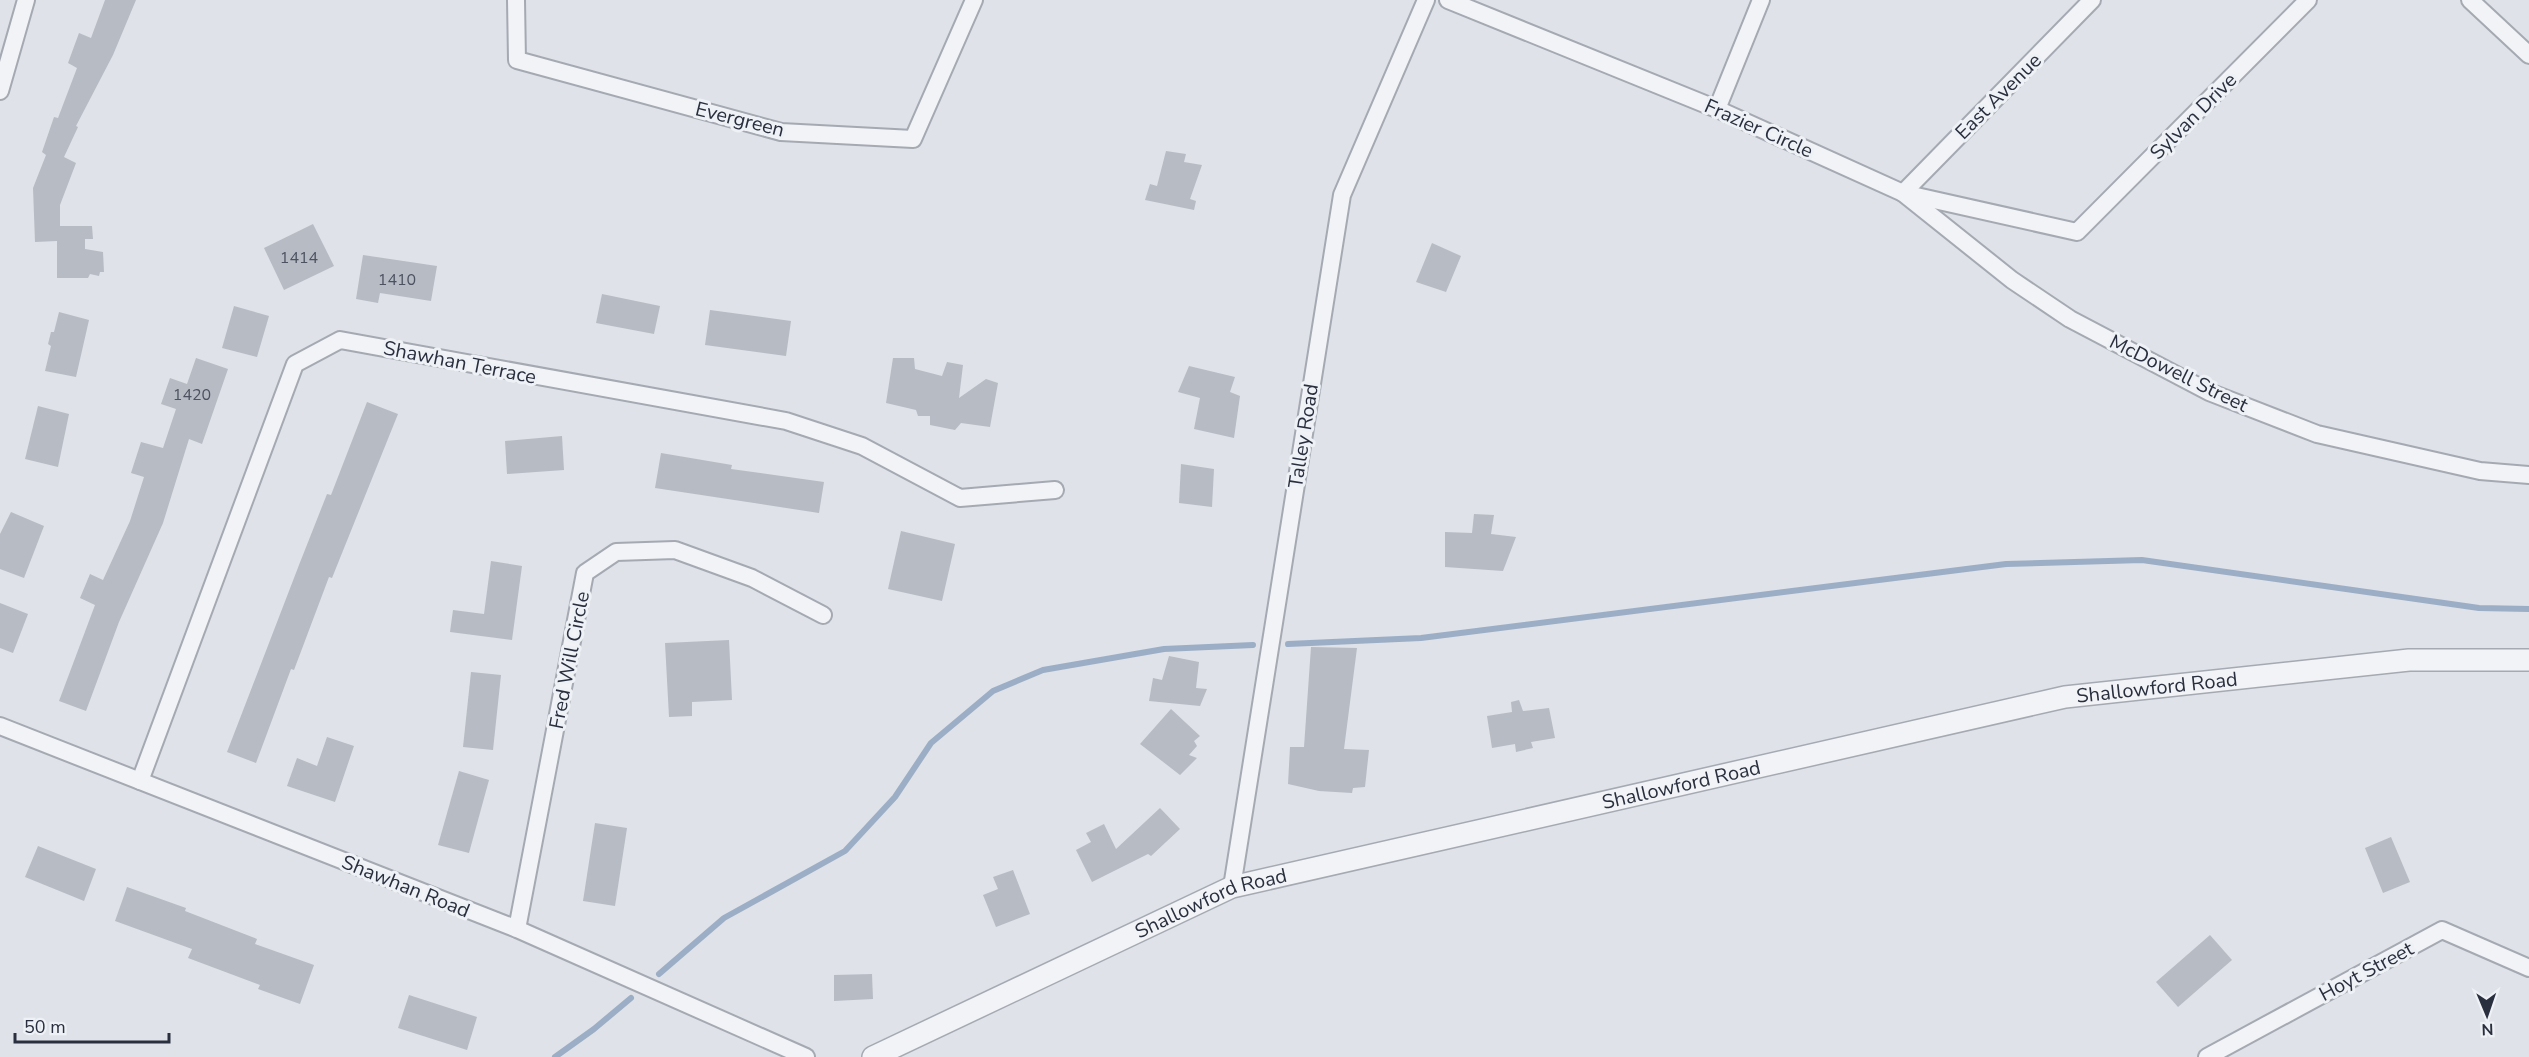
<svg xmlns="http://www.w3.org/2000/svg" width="2529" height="1057" font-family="'Nunito Sans',sans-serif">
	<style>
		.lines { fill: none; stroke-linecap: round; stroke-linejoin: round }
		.stream { stroke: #9caec6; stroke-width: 6 }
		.building { fill: #b7bbc4 }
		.minor-casing { stroke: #a5a9b2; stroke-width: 20 }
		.tertiary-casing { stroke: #a5a9b2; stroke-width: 24 }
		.minor { stroke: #f1f3f6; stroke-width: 16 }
		.tertiary { stroke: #f1f3f6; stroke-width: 21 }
		.labels { text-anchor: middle; stroke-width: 6; stroke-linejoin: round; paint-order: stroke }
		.number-label { font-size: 16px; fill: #4c5260 }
		.street-label { font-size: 20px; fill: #292f3e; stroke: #eef1f5 }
	</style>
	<rect width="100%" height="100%" fill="#dfe2e8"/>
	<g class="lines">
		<g class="stream">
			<path d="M1288,644L1421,638L2006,564L2142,560L2479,608L2529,609"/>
			<path d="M659,974L724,918L845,851L895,797L931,743L993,691L1043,670L1164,649L1253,645"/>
			<path d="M555,1057L594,1029L631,998"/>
		</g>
	</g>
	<g class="building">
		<path d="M105,0H136L113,55L76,126L78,127L64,157L76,163L60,205V226H92L93,239H85V249L103,252L104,272H100L99,276L90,274L88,278H57V241L35,242L33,188L46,155L42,152L54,117L58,118L77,68L68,63L79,33L91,38Z"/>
		<path d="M1166,151L1186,154L1184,162L1202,165L1190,199L1196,201L1194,210L1145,200L1150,184L1157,186Z"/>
		<path d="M313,224L334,266L284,290L264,248Z"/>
		<path d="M1432,243L1461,256L1446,292L1416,282Z"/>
		<path d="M363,255L437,266L431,301L380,293L378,303L356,299Z"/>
		<path d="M602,294L660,306L654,334L596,323Z"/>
		<path d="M234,306L269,316L257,357L222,348Z"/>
		<path d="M710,310L791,321L786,356L705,345Z"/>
		<path d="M59,312L89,320L76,377L45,371L51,346L48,344L51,332H54Z"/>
		<path d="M196,358L228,369L202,444L189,439L163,523L119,622L86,711L59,701L95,605L80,598L90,574L103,580L130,521L144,477L131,473L141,442L163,448L176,409L161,404L170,378L187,384Z"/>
		<path d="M893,358H914L915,369L942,376L947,362L963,365L959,398L986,379L998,383L990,427L961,423L955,430L930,425V416H918L916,410L886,403Z"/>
		<path d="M1189,366L1235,377L1230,392L1240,396L1234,438L1194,429L1200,398L1178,392Z"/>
		<path d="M367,402L398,414L332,578L329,577L294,670L291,669L256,763L227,752L299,565L327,494L331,495Z"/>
		<path d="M38,406L69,414L58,467L25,459Z"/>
		<path d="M562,436L564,470L507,474L505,441Z"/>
		<path d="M661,453L732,465L731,469L824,482L819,513L655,488Z"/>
		<path d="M1181,464L1214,469L1212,507L1179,503Z"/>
		<path d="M11,512L44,526L24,578L0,569V534Z"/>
		<path d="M1474,514L1494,515L1491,534L1516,537L1503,571L1445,567V532L1472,533Z"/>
		<path d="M901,531L955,544L942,601L888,589Z"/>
		<path d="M491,561L522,566L512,640L450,632L453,610L484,614Z"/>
		<path d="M0,603L28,614L13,653L0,648Z"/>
		<path d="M729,640L732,700L692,702V716L669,717L665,643Z"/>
		<path d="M1311,647L1357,648L1344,749L1369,750L1365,787L1353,788L1352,793L1319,791L1288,784L1290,747H1304Z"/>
		<path d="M1169,656L1199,662L1196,688L1207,689L1200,706L1149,701L1153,678L1162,680Z"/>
		<path d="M471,672L501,675L493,750L463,747Z"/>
		<path d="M1519,700L1523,711L1549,708L1555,738L1531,742L1533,748L1516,752L1515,744L1492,748L1487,716L1512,712L1511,702Z"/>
		<path d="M1171,709L1200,736L1194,741L1197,746L1189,755L1197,758L1180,775L1140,744Z"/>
		<path d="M327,737L354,746L335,802L287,786L297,758L317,766Z"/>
		<path d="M459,771L489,780L469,853L438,845Z"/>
		<path d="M1160,808L1180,829L1151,856L1148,854L1092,882L1076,850L1091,842L1086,833L1104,824L1116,849Z"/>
		<path d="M595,823L627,828L615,906L583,901Z"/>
		<path d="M2391,837L2410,882L2383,893L2365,848Z"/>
		<path d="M38,846L96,869L84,901L25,877Z"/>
		<path d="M1013,870L1030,914L996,927L983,895L998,889L993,877Z"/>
		<path d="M127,887L186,908L185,911L257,939L255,944L314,965L300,1004L258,989L260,985L188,958L192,949L115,921Z"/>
		<path d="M2210,935L2232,960L2178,1007L2156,982Z"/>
		<path d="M872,974L873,999L834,1001V975Z"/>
		<path d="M409,995L477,1017L467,1050L398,1028Z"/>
	</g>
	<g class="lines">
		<defs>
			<g id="minor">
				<path d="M516,0L517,60L781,132L913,139L974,0"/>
				<path d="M1448,0L1717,109L1903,193L2077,232L2308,0"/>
				<path d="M2092,0L1903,193L2012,280L2070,319L2209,392L2317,434L2480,471L2529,475"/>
				<path d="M2470,0L2529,55"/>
				<path d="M0,91L26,0"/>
				<path d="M1717,109L1761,0"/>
				<path d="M0,726L517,929L806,1057"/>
				<path d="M140,781L295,364L340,340L786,421L862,446L960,498L1055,490"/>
				<path d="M1232,887L1342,195L1426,0"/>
				<path d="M517,929L585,573L616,552L675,550L752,578L823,615"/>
				<path d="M2207,1057L2442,930L2529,968"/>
			</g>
			<g id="tertiary">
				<path id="s1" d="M873,1057L1232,887L2065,697L2409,660H2529"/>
			</g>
		</defs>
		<use href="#minor" class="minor-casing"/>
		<use href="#tertiary" class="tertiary-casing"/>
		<use href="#minor" class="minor"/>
		<use href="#tertiary" class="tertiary"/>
	</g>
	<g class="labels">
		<g class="number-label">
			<text x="299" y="263">1414</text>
			<text x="397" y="285">1410</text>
			<text x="192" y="400">1420</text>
		</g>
		<g class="street-label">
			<text transform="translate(1998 96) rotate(-45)" y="7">East Avenue</text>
			<text transform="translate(2193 116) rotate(-45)" y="7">Sylvan Drive</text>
			<text transform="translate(740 119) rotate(14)" y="7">Evergreen</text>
			<text transform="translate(1759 128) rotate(24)" y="7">Frazier Circle</text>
			<text transform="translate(460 362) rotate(11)" y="7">Shawhan Terrace</text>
			<text transform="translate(2179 373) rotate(26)" y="7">McDowell Street</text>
			<text transform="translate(1303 436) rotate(-81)" y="7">Talley Road</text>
			<text transform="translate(569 660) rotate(-79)" y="7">Fred Will Circle</text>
			<text dy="7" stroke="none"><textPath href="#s1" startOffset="1344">Shallowford Road</textPath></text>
			<text dy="7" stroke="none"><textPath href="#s1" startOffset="858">Shallowford Road</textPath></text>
			<text transform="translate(406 886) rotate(22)" y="7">Shawhan Road</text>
			<text dy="7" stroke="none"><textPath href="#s1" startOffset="372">Shallowford Road</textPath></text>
			<text transform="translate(2366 971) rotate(-28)" y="7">Hoyt Street</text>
		</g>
	</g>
	<g transform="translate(2487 1015) rotate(178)" stroke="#eef1f5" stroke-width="4.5" paint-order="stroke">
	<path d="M0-4.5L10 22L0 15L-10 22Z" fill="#292f3e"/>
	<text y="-9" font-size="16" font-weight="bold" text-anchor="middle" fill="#292f3e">N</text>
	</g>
	<path d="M15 1033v9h154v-9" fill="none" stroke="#292f3e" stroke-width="3"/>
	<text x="24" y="1033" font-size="18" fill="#292f3e" stroke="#eef1f5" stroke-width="4.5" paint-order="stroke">50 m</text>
</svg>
